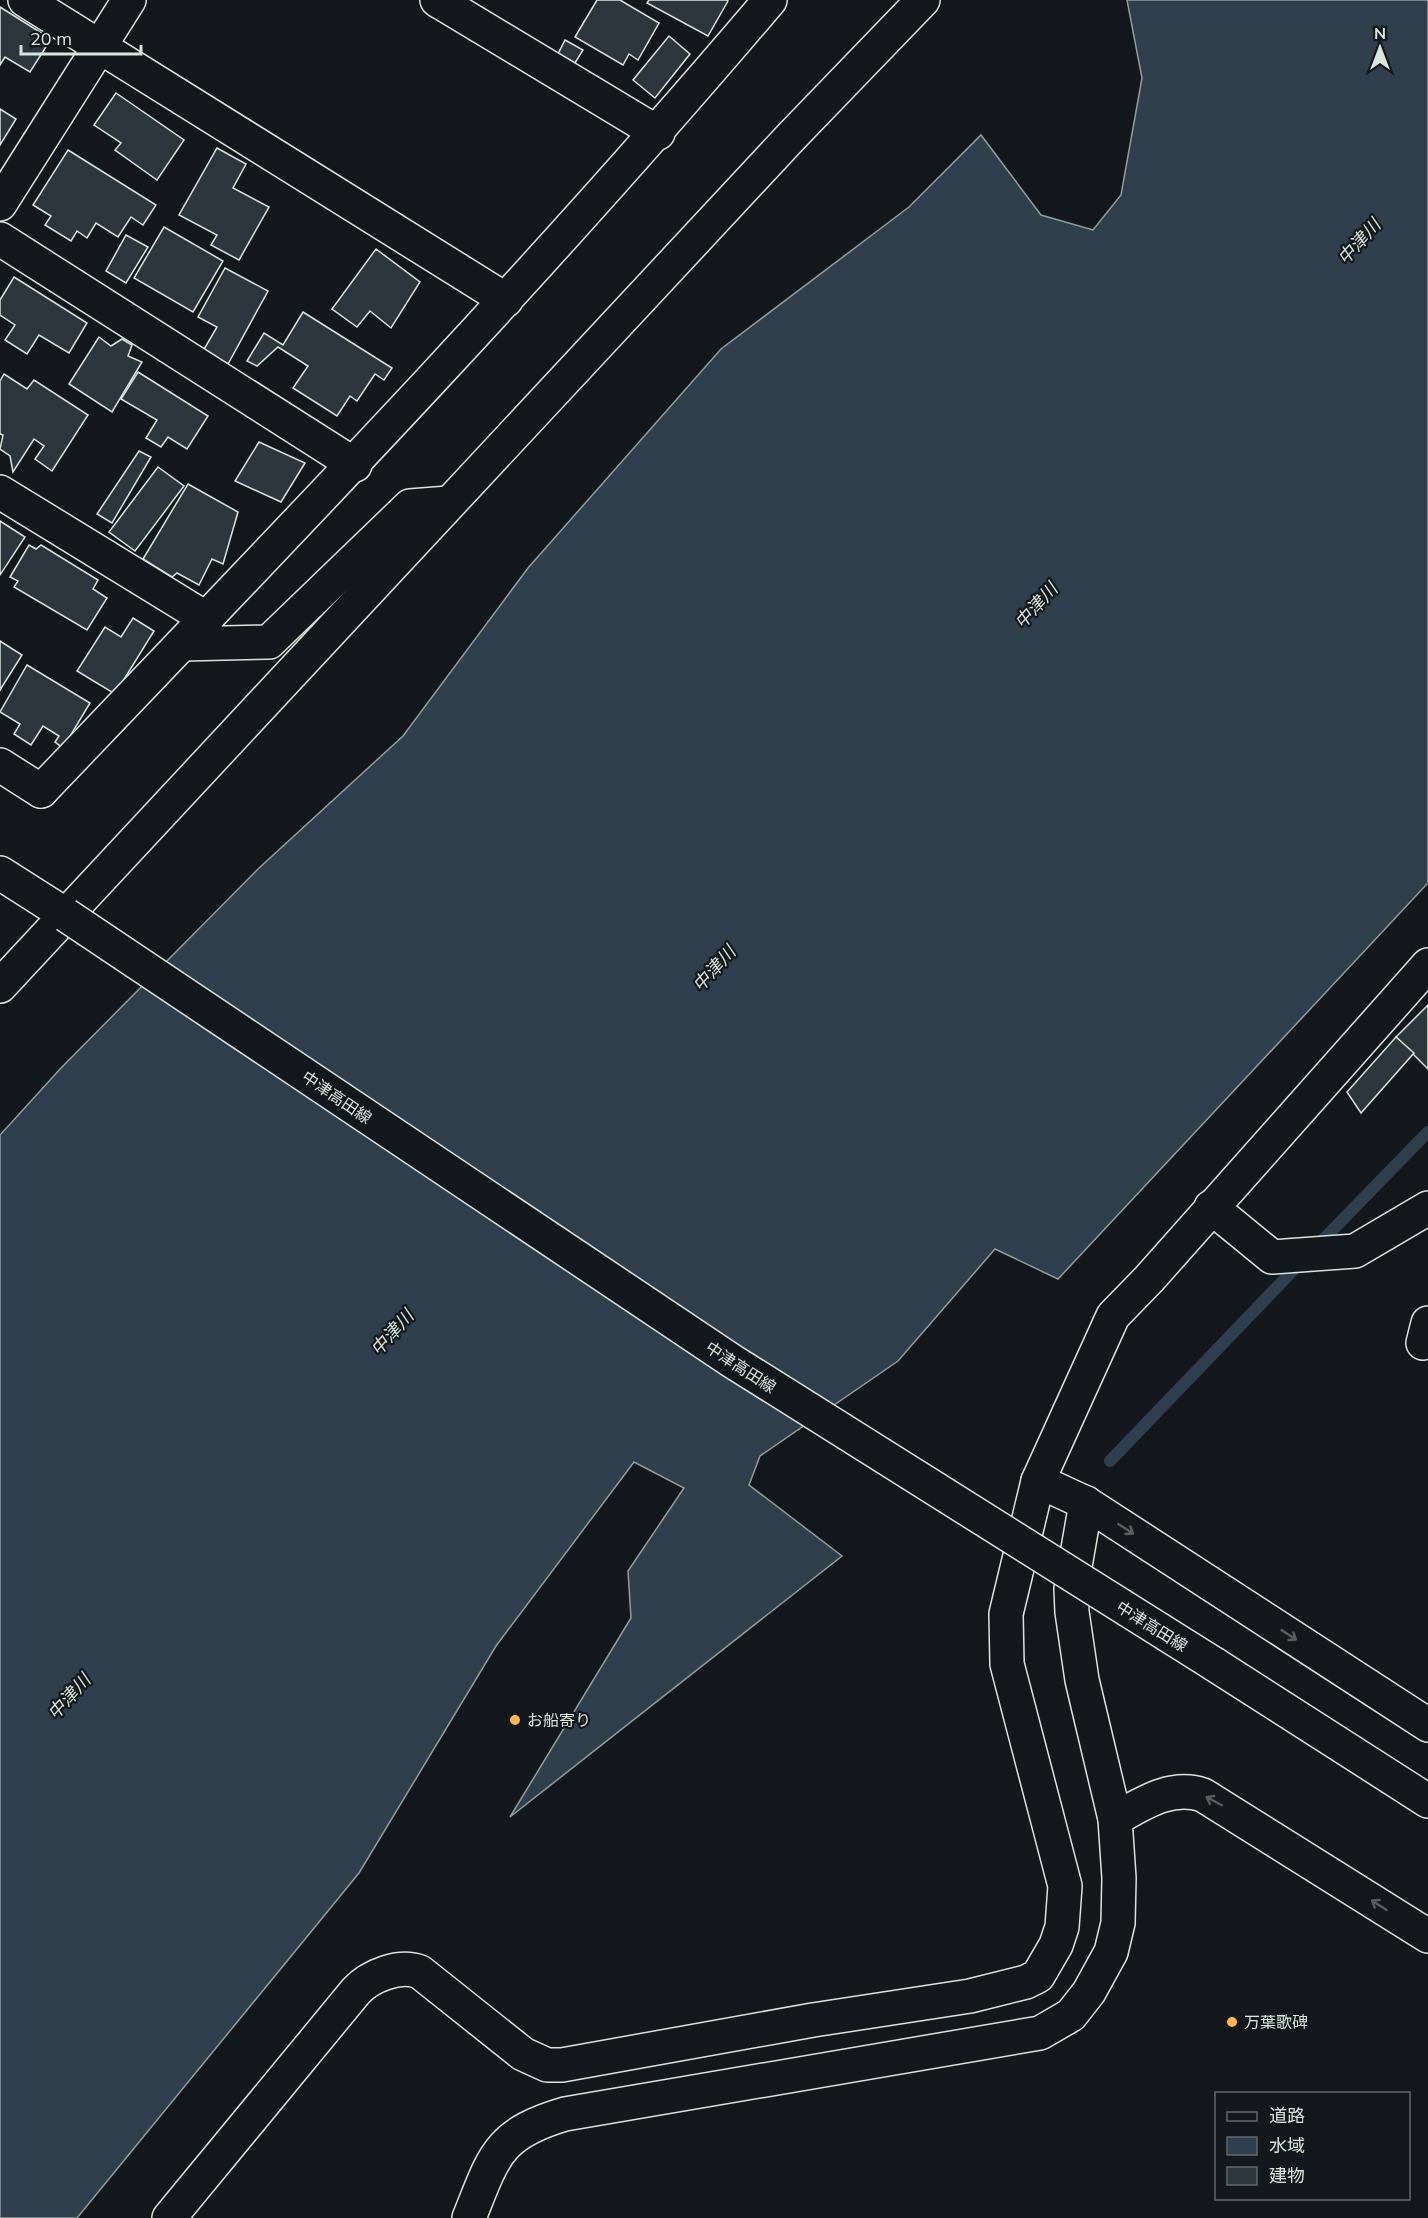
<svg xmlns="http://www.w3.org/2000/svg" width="1428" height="2218" font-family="Mulish,'Noto Sans JP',sans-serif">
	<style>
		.water { fill: #2f3f4d; stroke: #939e99; stroke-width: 1.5 }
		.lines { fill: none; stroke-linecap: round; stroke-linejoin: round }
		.stream { stroke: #2f3f4d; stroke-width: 12 }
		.building { fill: #2c363c; stroke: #d8e6dc; stroke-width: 1.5 }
		.minor-casing { stroke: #d8e6dc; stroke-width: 36 }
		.tertiary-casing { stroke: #d8e6dc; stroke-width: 36 }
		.primary-casing { stroke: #d8e6dc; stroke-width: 36 }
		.minor { stroke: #14181c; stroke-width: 33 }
		.tertiary { stroke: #14181c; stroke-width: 33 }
		.primary { stroke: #14181c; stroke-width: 33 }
		.primary-bridge-casing { stroke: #d8e6dc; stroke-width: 36; stroke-linecap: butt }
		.primary-bridge { stroke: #14181c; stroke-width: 33 }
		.oneway { stroke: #59605f }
		.poi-dot { fill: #ffb74d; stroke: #14181c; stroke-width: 2 }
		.labels { text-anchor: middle; stroke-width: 4.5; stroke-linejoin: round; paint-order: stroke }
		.street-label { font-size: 16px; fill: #d8e6dc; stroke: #14181c }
		.poi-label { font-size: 16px; fill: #d8e6dc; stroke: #14181c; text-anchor: start }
		.water-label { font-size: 18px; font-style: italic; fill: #d8e6dc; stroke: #14181c }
	</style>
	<rect width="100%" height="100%" fill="#14181c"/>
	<path class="water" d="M1127,0H1428V883L1058,1279L995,1249L898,1361L760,1456L749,1485L842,1556L510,1817L631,1618L628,1571L684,1488L634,1462L496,1646L359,1873L77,2218H0V1135L61,1068L258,869L403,736L528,568L721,349L909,207L981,135L1041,215L1093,230L1121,195L1142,78Z"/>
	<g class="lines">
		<g class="stream">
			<path d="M1315,1248L1428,1132"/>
			<path d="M1110,1461L1303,1260"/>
		</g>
	</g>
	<g class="building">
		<path d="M597,0H620L659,23L638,60L629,54L623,65L575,37Z"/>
		<path d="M649,0H727L728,1L708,36L647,3Z"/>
		<path d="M0,7L51,39L30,72L5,57L0,65Z"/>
		<path d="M669,36L690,54L655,98L633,80Z"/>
		<path d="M565,40L583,50L575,63L558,54Z"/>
		<path d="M116,93L184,140L157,180L115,150L121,143L94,125Z"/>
		<path d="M0,109L16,119L0,145Z"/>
		<path d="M217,148L246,164L233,188L269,207L239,260L211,245L217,235L179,215Z"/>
		<path d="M68,150L156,205L143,225L131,217L118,237L96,223L87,238L77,231L71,241L45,225L51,216L33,205Z"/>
		<path d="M164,227L223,261L193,312L134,278Z"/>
		<path d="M126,235L148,247L126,283L106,271Z"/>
		<path d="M376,249L420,282L391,328L370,311L357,327L332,309Z"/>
		<path d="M225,268L268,291L228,364L203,351L217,327L198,317Z"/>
		<path d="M14,277L87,323L69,353L39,335L27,354L5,340L15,325L0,315V300Z"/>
		<path d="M303,312L392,368L384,380L375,374L357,401L350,396L337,416L293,388L308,366L278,347L257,366L247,361L264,333L283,345Z"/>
		<path d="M99,337L111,346L122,339L132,345L128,356L142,362L112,412L69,384Z"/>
		<path d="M138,372L208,416L187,449L168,437L161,447L146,438L157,420L121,399Z"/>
		<path d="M4,374L27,389L34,380L88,415L52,471L35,459L44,446L34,439L13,472L10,456L0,449L3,435L0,434V381Z"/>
		<path d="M259,442L305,463L281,502L235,481Z"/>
		<path d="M139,451L151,457L112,523L97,514Z"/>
		<path d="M158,467L184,486L135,551L109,532Z"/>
		<path d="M188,484L238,512L223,564L212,559L199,585L177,573L172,577L143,559Z"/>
		<path d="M0,521L25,537L0,575Z"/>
		<path d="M29,545L36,549L41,545L98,580L93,589L107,598L87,630L14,587L18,581L10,577Z"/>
		<path d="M133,618L154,631L115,694L77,671L105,627L121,637Z"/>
		<path d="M0,641L22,655L0,690Z"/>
		<path d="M27,665L90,703L63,748L55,742L59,736L43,726L31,745L14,734L20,724L0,712Z"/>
		<path d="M1428,1005V1069L1396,1037Z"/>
		<path d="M1396,1037L1414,1053L1361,1113L1347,1092Z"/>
	</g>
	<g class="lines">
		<defs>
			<g id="minor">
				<path d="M25,0L506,300"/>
				<path d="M437,0L658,133"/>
				<path d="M0,204L129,0"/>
				<path d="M0,239L355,465"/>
				<path d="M0,492L207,619"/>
				<path d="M182,644L269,642L410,506L449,503"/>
				<path d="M41,791C289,532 538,274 770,0"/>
				<path d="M0,986L790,138L923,0"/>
				<path d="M1211,1207L1272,1257L1355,1251L1428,1208"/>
				<path d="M1423,1343L1428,1323"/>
				<path d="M1038,1481L1086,1503L1428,1725"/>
				<path d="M1115,1819C1142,1804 1171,1784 1203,1795L1428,1936"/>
				<path d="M169,2218L356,1991C370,1976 399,1964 420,1972L523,2054L547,2065H562L813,2020L970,1996L1026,1982L1038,1976L1056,1945L1062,1927L1065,1886L1007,1664L1006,1614L1038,1481L1113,1316L1149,1279L1428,965"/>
				<path d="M469,2218C494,2156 497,2134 565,2114L1040,2033L1071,2015L1089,1992L1111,1952L1118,1923L1119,1878L1115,1819L1082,1680L1072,1612L1071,1589L1086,1503"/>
			</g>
			<g id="tertiary">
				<path d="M0,765L41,791"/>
				<path d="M0,873L66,915"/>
			</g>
			<path id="primary" d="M1214,1664L1428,1801"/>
		</defs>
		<use href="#minor" class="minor-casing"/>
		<use href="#tertiary" class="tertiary-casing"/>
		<use href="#primary" class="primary-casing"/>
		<use href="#minor" class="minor"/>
		<use href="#tertiary" class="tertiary"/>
		<use href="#primary" class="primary"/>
		<defs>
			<path id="primary-bridge" d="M66,915L732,1361L1214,1664"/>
		</defs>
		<use href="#primary-bridge" class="primary-bridge-casing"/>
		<use href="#primary-bridge" class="primary-bridge"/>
	</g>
	<defs><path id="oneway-shaft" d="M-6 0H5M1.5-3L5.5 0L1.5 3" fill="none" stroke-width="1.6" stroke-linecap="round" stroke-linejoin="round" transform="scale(1.5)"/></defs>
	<g class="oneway">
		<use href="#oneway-shaft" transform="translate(1126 1529) rotate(33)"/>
		<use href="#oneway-shaft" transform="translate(1289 1635) rotate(33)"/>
		<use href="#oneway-shaft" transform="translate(1214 1801) rotate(-152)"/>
		<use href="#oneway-shaft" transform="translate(1379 1905) rotate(-147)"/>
	</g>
	<g class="poi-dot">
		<circle cx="515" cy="1720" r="6"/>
		<circle cx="1232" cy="2022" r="6"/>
	</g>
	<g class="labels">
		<g class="street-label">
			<text transform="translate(337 1097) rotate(34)" y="6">中津高田線</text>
			<text transform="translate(741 1367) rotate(33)" y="6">中津高田線</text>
			<text transform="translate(1152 1626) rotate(32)" y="6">中津高田線</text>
		</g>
		<g class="poi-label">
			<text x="527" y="1726">お船寄り</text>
			<text x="1244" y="2028">万葉歌碑</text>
		</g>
		<g class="water-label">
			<text transform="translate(1359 242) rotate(-48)" y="6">中津川</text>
			<text transform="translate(1036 606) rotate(-48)" y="6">中津川</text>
			<text transform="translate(714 969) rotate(-48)" y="6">中津川</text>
			<text transform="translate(392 1333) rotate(-48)" y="6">中津川</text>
			<text transform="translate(69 1697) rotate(-48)" y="6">中津川</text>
		</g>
	</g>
	<rect x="1215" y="2092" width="195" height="108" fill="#14181c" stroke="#626a69" stroke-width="1.5"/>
	<rect x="1227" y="2112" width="30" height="9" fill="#14181c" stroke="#626a69" stroke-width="1.5"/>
	<text x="1269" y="2122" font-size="18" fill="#d8e6dc">道路</text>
	<rect x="1227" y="2137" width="30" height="18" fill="#2f3f4d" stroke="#626a69" stroke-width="1.5"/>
	<text x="1269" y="2152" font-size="18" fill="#d8e6dc">水域</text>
	<rect x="1227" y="2167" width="30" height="18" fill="#2c363c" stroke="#626a69" stroke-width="1.5"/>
	<text x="1269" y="2182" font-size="18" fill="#d8e6dc">建物</text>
	<g transform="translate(1380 48)" stroke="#14181c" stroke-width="4.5" paint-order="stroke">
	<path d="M0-4.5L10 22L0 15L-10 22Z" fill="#d8e6dc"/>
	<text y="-9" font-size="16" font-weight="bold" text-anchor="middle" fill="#d8e6dc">N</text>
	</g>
	<path d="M21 45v9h120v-9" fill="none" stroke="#d8e6dc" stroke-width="3"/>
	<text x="30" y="45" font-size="18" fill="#d8e6dc" stroke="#14181c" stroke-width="4.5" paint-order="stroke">20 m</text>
</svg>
